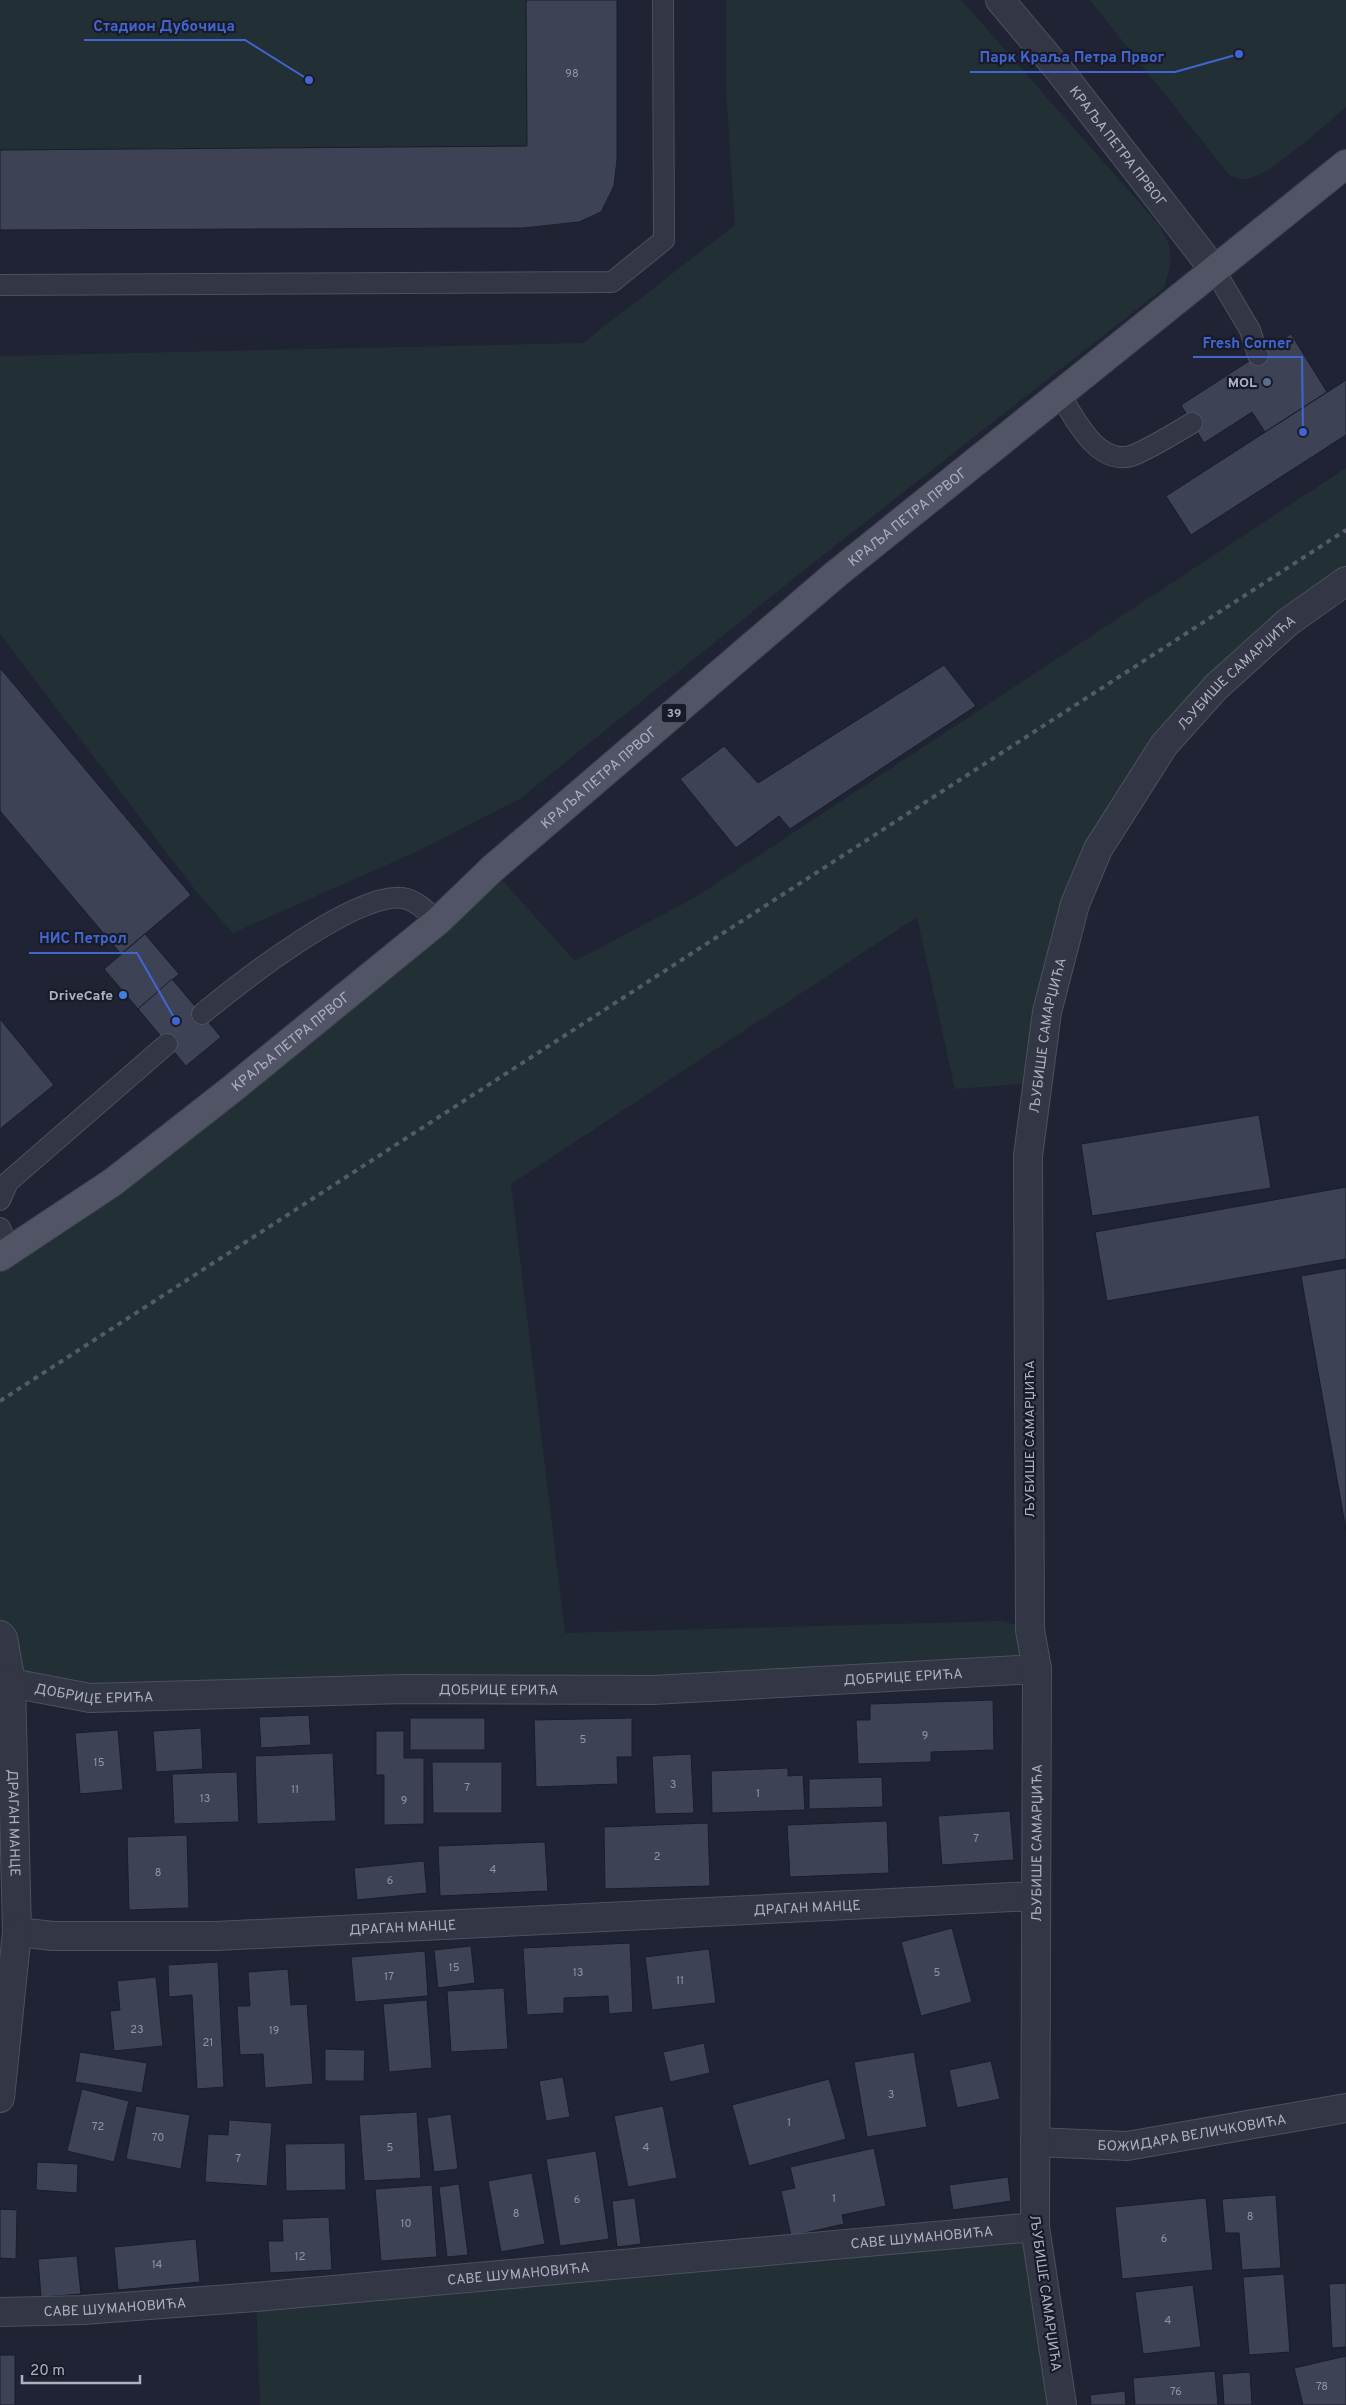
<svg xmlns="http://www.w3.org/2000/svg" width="1346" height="2405" font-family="Overpass,sans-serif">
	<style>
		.green { fill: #223036 }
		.building { fill: #3e4255; stroke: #1a1d2b }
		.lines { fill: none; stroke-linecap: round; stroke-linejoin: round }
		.service-casing { stroke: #4d5060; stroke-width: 22 }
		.minor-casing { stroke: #4d5060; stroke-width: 30 }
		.primary-casing { stroke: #3c3f4e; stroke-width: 30 }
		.service { stroke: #333644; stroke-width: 20 }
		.minor { stroke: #333644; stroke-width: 28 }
		.primary { stroke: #515465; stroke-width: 28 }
		.rail { stroke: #55596b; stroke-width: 4; stroke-dasharray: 5 5; stroke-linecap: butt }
		.service-dot { fill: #5c6f8a; stroke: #191b29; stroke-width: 2 }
		.shop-dot { fill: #3f7fe0; stroke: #191b29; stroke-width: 2 }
		.labels { text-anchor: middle; stroke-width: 4.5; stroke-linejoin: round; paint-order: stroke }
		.number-label { font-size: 11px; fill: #9194a7 }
		.shield { fill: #191b29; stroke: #818394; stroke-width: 1 }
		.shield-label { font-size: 12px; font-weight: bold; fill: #adb0c2 }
		.street-label { font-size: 14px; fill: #adb0c2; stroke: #191b29 }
		.poi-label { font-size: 14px; font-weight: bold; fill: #adb0c2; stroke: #191b29; text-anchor: end }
		.leader { fill: none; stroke: #4166d2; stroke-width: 2 }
		.callout-dot { fill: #4166d2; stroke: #191b29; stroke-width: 2 }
		.callout-label { font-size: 15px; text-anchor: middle; font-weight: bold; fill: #4166d2; stroke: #191b29; stroke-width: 4.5; stroke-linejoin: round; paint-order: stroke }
	</style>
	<rect width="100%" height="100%" fill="#202334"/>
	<g class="green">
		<path d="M0,0H617V160C615,178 613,197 601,211C590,225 541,226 523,228L0,230Z"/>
		<path d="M726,0H961L1159,225C1175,252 1172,258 1164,288L813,563L521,798L418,851L233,933L200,896L0,634V356L583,343L735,225L726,88Z"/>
		<path d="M1090,0H1346V107C1327,123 1268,178 1245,179C1241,179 1235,177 1230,176Z"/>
		<path d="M1346,468V581L1216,687L1098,849L1036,1083L955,1089L917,917L511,1184L565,1633L1003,1621L1030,1630L1037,1669L653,1690L11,1683L0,1635V1257L492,869L575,961L696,897Z"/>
		<path d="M1035,2227L1062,2405H260L256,2297Z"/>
	</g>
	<g class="building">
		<path d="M526,0H617V160L614,186L601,212L579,222L523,228L0,230V150L527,146Z"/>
		<path d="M1291,334L1327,392L1265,432L1252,412L1204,443L1181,405Z"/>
		<path d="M1346,380V435L1191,535L1166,496Z"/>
		<path d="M944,665L976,706L790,829L779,816L736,848L680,779L724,746L758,783Z"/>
		<path d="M0,668L191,895L121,954L0,811Z"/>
		<path d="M145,934L179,974L138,1009L104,969Z"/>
		<path d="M172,979L221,1037L186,1066L138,1009Z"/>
		<path d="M0,1019L54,1085L0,1129Z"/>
		<path d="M1259,1115L1271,1188L1092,1216L1081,1144Z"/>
		<path d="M1346,1187V1259L1107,1301L1095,1232Z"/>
		<path d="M1346,1268V1530L1301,1276Z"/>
		<path d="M993,1700L994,1750L931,1752V1762L858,1764L856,1720H870V1704Z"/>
		<path d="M309,1715L311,1745L261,1748L259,1717Z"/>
		<rect x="410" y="1718" width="75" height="32"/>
		<path d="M632,1718V1757H617L618,1784L536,1787L534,1720Z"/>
		<path d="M201,1728L203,1769L156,1772L153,1731Z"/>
		<path d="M118,1730L123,1790L80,1794L75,1733Z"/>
		<path d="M376,1731H404V1758H424V1824L384,1825V1775H376Z"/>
		<path d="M333,1753L336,1821L257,1824L255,1756Z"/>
		<path d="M691,1754L694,1813L655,1814L652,1756Z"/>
		<path d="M432,1762H502V1813H433Z"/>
		<path d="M788,1768V1776L803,1775L805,1810L712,1813L711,1771Z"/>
		<path d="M237,1772L239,1822L174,1824L172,1774Z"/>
		<path d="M882,1777L883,1807L809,1809V1779Z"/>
		<path d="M1010,1811L1014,1860L942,1865L938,1816Z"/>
		<path d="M887,1821L889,1873L790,1877L787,1825Z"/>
		<path d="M708,1823L710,1886L605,1889L604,1827Z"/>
		<path d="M187,1835L189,1908L129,1910L127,1837Z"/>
		<path d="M545,1842L548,1891L440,1896L438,1846Z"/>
		<path d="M424,1861L427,1893L357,1900L354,1868Z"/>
		<path d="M952,1928L972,2002L921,2016L901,1942Z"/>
		<path d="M630,1943L633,2012L609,2014L608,1996L564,1998V2013L527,2015L523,1948Z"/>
		<path d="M471,1946L475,1983L438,1988L434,1950Z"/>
		<path d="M709,1949L716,2003L652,2010L645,1957Z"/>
		<path d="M425,1951L428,1996L355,2002L351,1957Z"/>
		<path d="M218,1962L224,2087L197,2089L192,1995L169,1997L168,1965Z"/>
		<path d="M288,1969L291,2005L307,2004L313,2084L265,2088L263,2054L240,2055L237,2006H250L248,1972Z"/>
		<path d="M156,1977L163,2046L114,2051L110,2011L120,2010L117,1981Z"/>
		<path d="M504,1988L508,2049L451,2052L447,1991Z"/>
		<path d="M427,2000L432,2068L389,2072L383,2004Z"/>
		<path d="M704,2043L710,2073L670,2082L663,2052Z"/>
		<path d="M325,2049L365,2050L364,2081H325Z"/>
		<path d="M80,2052L147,2063L142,2093L75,2082Z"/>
		<path d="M914,2052L927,2127L867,2137L854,2062Z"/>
		<path d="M991,2061L1000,2099L957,2108L949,2070Z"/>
		<path d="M563,2077L570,2117L546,2121L539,2081Z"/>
		<path d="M829,2079L846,2139L749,2166L732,2105Z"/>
		<path d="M82,2089L129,2101L114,2162L67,2151Z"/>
		<path d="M136,2106L190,2115L181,2169L126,2159Z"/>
		<path d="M663,2106L677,2178L628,2187L614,2116Z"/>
		<path d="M417,2112L421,2178L364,2181L359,2115Z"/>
		<path d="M451,2114L458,2169L434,2172L427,2118Z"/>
		<path d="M229,2120L272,2123L267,2186L205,2182L208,2134L228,2135Z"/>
		<path d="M345,2143L346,2190L286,2191L285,2144Z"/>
		<path d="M874,2148L886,2206L842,2215L844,2224L791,2236L781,2191L795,2188L790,2167Z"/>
		<path d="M596,2151L609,2239L560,2246L546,2159Z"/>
		<path d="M37,2162L78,2164L77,2193L36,2190Z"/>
		<path d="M532,2173L545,2244L501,2252L488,2181Z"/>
		<path d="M1008,2177L1011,2201L953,2210L949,2185Z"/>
		<path d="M459,2184L468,2255L447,2257L439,2187Z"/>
		<path d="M432,2185L437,2257L381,2261L375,2189Z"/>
		<path d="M1276,2195L1281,2268L1242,2270L1239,2233H1225L1222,2199Z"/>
		<path d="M635,2198L641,2244L617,2247L612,2201Z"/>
		<path d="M1206,2198L1213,2270L1122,2279L1115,2207Z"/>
		<path d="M0,2209L17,2210L16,2259L0,2258Z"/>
		<path d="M329,2217L332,2270L270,2273L268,2241H283L282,2219Z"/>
		<path d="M196,2239L200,2282L118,2290L114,2247Z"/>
		<path d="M77,2256L81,2294L41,2297L38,2259Z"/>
		<path d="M1284,2274L1290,2352L1249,2355L1243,2277Z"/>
		<path d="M1346,2283V2347L1332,2348L1329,2284Z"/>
		<path d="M1193,2285L1201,2347L1143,2354L1135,2292Z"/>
		<rect x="0" y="2355" width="15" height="50"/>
		<path d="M1346,2356V2405H1303L1294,2368Z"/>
		<path d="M1215,2371L1218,2405H1135L1133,2378Z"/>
		<path d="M1250,2372L1252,2405H1224L1222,2374Z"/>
		<path d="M1125,2391L1126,2405H1091L1090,2395Z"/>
	</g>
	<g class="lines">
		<defs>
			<g id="service">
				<path d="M1215,271L1250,330L1258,355"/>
				<path d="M0,285L612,282L664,240L663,0"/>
				<path d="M1060,395C1075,418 1096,465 1131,456C1146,451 1177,432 1192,423"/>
				<path d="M202,1014C237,985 363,885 407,899C418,902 429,914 438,921"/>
				<path d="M0,1200L8,1182L167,1044"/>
				<path d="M0,1228L10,1250"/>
			</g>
			<g id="minor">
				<path id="s1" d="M1000,0L1059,70L1215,271"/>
				<path id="s2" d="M0,1635L3,1638L11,1683L90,1698L404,1689L653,1690L1037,1669"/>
				<path id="s3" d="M11,1683L17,1932L53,1936H216L1035,1896"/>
				<path d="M0,2098L17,1932"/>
				<path id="s4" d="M1035,2142L1127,2146L1346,2108"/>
				<path id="s5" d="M0,2312L83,2310L256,2297L1035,2227"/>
				<path id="s6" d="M1062,2405L1035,2227L1037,1669L1030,1630L1028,1156L1047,1012L1075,904L1098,849L1164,745L1216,687L1288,622L1346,581"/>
			</g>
			<g id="primary">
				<path id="s7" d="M0,1257L113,1182L232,1089L438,921L492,869L836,574L1346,164"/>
			</g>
		</defs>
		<use href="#service" class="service-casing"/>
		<use href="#minor" class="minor-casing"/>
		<use href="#primary" class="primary-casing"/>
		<use href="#service" class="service"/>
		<use href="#minor" class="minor"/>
		<use href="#primary" class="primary"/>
		<path class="rail" d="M0,1401L1346,530"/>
	</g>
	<circle class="service-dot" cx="1267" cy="382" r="5"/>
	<circle class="shop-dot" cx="123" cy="995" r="5"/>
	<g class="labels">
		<g class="number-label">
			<text x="572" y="77">98</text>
			<text x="925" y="1739">9</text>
			<text x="583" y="1743">5</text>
			<text x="99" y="1766">15</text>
			<text x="673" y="1788">3</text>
			<text x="467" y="1791">7</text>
			<text x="295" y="1793">11</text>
			<text x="758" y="1797">1</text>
			<text x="205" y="1802">13</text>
			<text x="404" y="1804">9</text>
			<text x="976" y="1842">7</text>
			<text x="657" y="1860">2</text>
			<text x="493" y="1873">4</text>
			<text x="158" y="1876">8</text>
			<text x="390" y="1884">6</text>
			<text x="454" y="1971">15</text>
			<text x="578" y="1976">13</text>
			<text x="937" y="1976">5</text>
			<text x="389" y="1980">17</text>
			<text x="680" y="1984">11</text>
			<text x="137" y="2033">23</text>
			<text x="274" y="2034">19</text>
			<text x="208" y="2046">21</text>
			<text x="891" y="2098">3</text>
			<text x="789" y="2126">1</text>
			<text x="98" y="2130">72</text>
			<text x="158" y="2141">70</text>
			<text x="390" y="2151">5</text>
			<text x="646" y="2151">4</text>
			<text x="238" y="2162">7</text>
			<text x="834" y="2202">1</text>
			<text x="577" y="2203">6</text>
			<text x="516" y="2217">8</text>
			<text x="1250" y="2220">8</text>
			<text x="406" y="2227">10</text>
			<text x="1164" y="2242">6</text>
			<text x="300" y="2260">12</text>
			<text x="157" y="2268">14</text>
			<text x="1168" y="2324">4</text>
			<text x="1322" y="2390">78</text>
			<text x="1176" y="2395">76</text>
		</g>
		<rect class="shield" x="661.5" y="703.5" width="25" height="19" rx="4"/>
		<g class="shield-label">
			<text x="674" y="717">39</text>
		</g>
		<g class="street-label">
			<text dy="5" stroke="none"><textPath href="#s1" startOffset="188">КРАЉА ПЕТРА ПРВОГ</textPath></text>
			<text dy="5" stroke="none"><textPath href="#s7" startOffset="1172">КРАЉА ПЕТРА ПРВОГ</textPath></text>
			<text dy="5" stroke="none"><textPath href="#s6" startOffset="1794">ЉУБИШЕ САМАРЏИЋА</textPath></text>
			<text dy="5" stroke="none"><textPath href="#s7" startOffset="768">КРАЉА ПЕТРА ПРВОГ</textPath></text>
			<text dy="5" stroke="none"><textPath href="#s6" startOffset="1374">ЉУБИШЕ САМАРЏИЋА</textPath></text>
			<text dy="5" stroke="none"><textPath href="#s7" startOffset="362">КРАЉА ПЕТРА ПРВОГ</textPath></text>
			<text transform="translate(1029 1439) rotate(-90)" y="5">ЉУБИШЕ САМАРЏИЋА</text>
			<text dy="5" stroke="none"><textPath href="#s2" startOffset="944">ДОБРИЦЕ ЕРИЋА</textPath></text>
			<text dy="5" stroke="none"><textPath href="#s2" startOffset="539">ДОБРИЦЕ ЕРИЋА</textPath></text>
			<text dy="5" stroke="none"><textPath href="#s2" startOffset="134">ДОБРИЦЕ ЕРИЋА</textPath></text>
			<text dy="5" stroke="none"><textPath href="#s3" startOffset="140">ДРАГАН МАНЦЕ</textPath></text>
			<text dy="5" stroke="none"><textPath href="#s6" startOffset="564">ЉУБИШЕ САМАРЏИЋА</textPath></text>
			<text dy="5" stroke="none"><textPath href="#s3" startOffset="1040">ДРАГАН МАНЦЕ</textPath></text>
			<text dy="5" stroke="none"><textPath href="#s3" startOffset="635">ДРАГАН МАНЦЕ</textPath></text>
			<text dy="5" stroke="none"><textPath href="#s4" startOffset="158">БОЖИДАРА ВЕЛИЧКОВИЋА</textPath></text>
			<text dy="5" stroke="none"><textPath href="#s5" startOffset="925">САВЕ ШУМАНОВИЋА</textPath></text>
			<text dy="5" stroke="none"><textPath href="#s5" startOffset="520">САВЕ ШУМАНОВИЋА</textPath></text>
			<text transform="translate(1046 2293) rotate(82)" y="5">ЉУБИШЕ САМАРЏИЋА</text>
			<text dy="5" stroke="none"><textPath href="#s5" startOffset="115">САВЕ ШУМАНОВИЋА</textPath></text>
		</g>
		<g class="poi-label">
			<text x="1257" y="387">MOL</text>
			<text x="113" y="1000">DriveCafe</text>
		</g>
	</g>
	<path class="leader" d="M309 80L245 40H84M1239 54L1175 72H970M1303 432L1302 357H1193M176 1021L137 953H29"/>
	<g class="callout-dot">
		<circle cx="309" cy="80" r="5"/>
		<circle cx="1239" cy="54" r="5"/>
		<circle cx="1303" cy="432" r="5"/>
		<circle cx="176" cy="1021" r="5"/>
	</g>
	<g class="callout-label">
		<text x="164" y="31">Стадион Дубочица</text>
		<text x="1072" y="62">Парк Краља Петра Првог</text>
		<text x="1247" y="348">Fresh Corner</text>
		<text x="83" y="943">НИС Петрол</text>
	</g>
	<path d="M22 2375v8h118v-8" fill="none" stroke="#adb0c2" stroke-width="2.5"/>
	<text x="30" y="2375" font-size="15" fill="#adb0c2" stroke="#191b29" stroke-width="4" paint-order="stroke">20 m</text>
</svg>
